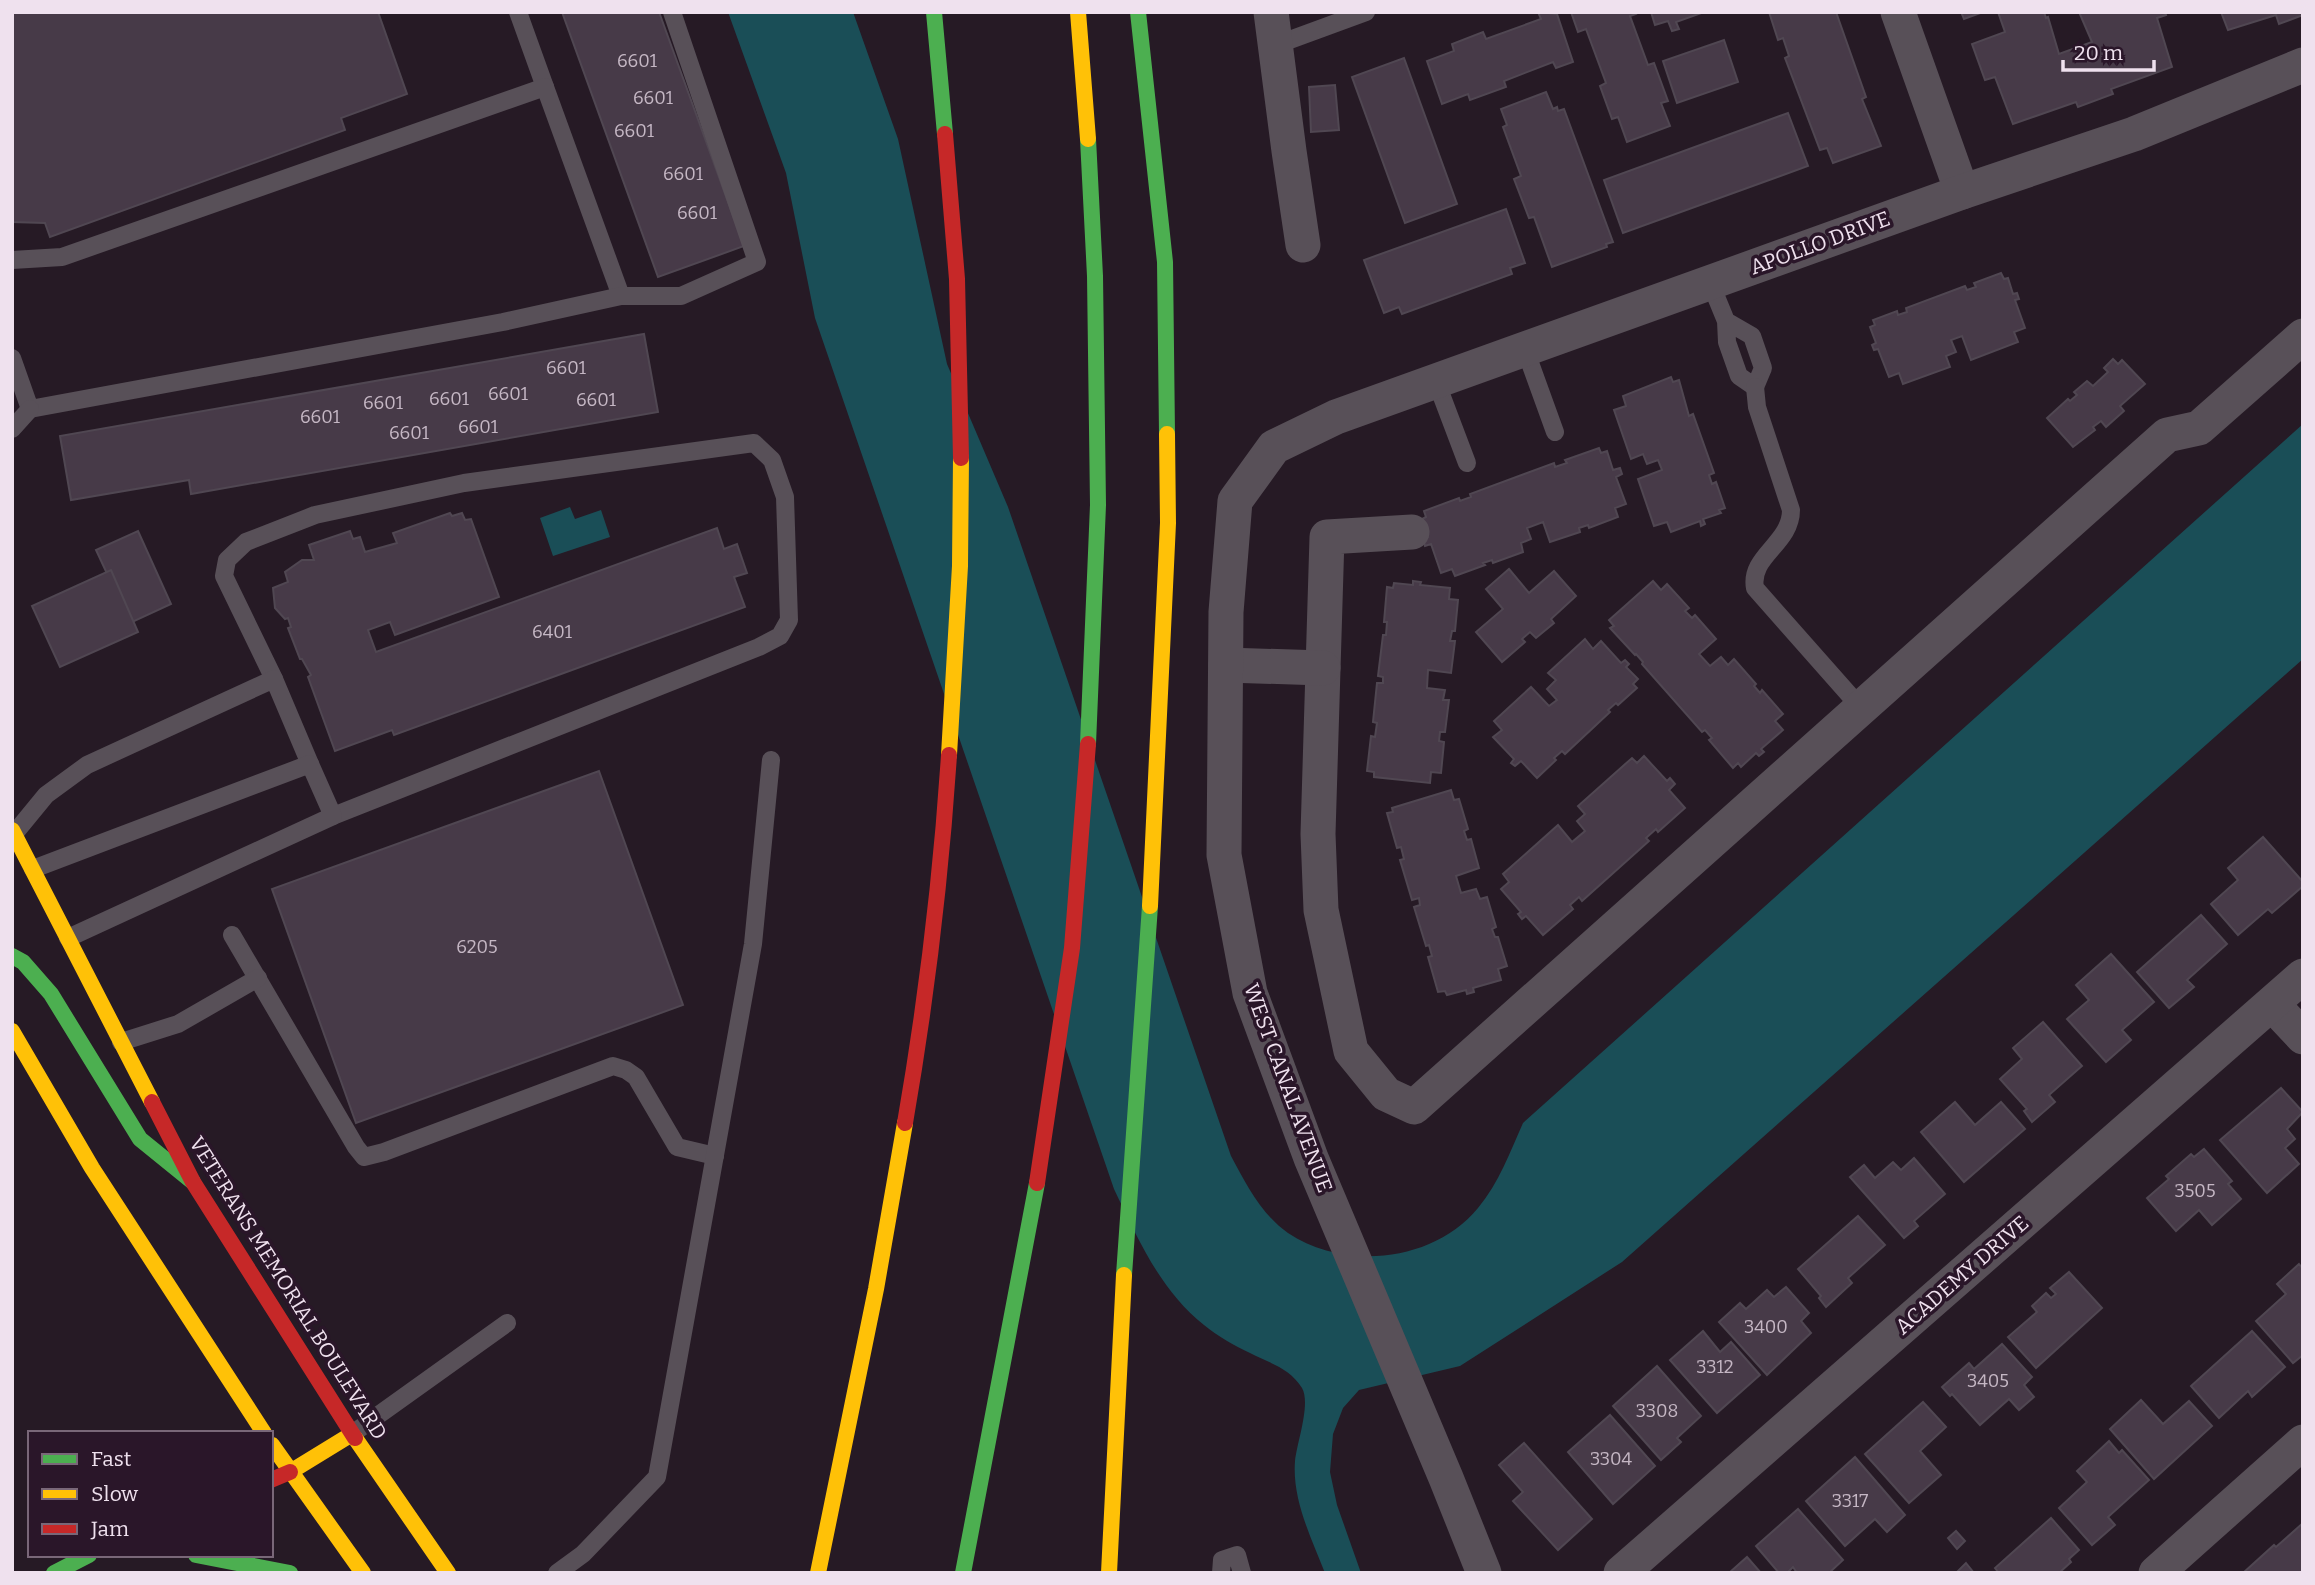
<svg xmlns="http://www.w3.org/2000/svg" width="2315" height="1585" font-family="Bitter,serif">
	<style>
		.water { fill: #1a4e57 }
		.building { fill: #473a48; stroke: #504752; stroke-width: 2 }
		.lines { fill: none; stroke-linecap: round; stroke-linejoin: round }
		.lane { stroke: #585058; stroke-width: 18 }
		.street { stroke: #585058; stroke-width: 35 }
		.fast { stroke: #4caf50; stroke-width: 16 }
		.slow { stroke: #ffc107; stroke-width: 16 }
		.jam { stroke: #c62828; stroke-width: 16 }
		.labels { text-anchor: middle; stroke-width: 7; stroke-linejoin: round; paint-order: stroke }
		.number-label { font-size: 18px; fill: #c5b7c4 }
		.street-label { font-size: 21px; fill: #efe1ee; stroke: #2a1629 }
	</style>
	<rect width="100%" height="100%" fill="#261a25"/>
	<g class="water">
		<path d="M728,12H853L898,139L947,364L1008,507L1231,1156C1246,1184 1261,1214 1288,1233C1345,1271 1434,1262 1478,1208C1499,1183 1510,1152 1523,1123L2303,424V659L1622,1262L1460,1366L1359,1390L1343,1408L1333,1434L1330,1472L1337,1505L1361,1573H1325C1311,1537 1292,1500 1295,1461C1297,1442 1311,1404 1302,1388C1290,1368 1269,1363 1250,1353C1235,1346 1217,1336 1204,1325C1160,1290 1138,1239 1114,1189L815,318L786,173Z"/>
		<path d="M570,507L575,519L601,510L610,537L553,556L540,518Z"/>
	</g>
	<g class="building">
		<path d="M12,12H378L407,94L341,118L345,130L50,237L45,223L12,222Z"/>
		<path d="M562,12H659L744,246L658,277Z"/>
		<path d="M1538,12L1557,14L1573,62L1556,68L1553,62L1504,81L1506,87L1470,100L1468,94L1442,104L1427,61L1454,51L1452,44L1483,32L1486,39L1541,19Z"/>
		<path d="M1571,12H1635L1636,14L1630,16L1648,65L1654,63L1668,101L1661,103L1670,126L1627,142L1618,117L1612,119L1600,86L1606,83L1586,29L1578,32Z"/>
		<path d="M1651,12H1704L1676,22L1679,29L1672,31L1668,21L1655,25Z"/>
		<path d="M1769,12H1836L1866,97L1862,99L1881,146L1833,163L1827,148L1820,150L1785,58L1789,56L1783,38L1778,40Z"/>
		<path d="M1961,12H1983L1964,19Z"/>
		<path d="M1998,12H2044L2046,18L2048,17L2059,54L2092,42L2079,12H2165L2166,15L2157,18L2172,67L2111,89L2113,94L2078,107L2076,102L2013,124L1995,77L1985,80L1972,44L2005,32Z"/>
		<path d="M2221,12H2303V15L2279,24L2276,15L2228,30Z"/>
		<path d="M1724,40L1738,82L1677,103L1663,61Z"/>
		<path d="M1404,58L1457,204L1405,223L1352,77Z"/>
		<path d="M1335,85L1339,130L1311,132L1309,87Z"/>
		<path d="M1546,92L1553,109L1557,107L1558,111L1564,109L1613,242L1606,244L1607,247L1552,267L1534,217L1529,218L1514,179L1521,176L1503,127L1507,125L1501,109Z"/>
		<path d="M1788,113L1808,166L1623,233L1604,180Z"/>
		<path d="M1506,209L1525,263L1510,268L1512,274L1402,314L1399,307L1384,313L1364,260Z"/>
		<path d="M2001,273L2004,279L2008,278L2013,294L2017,293L2019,299L2015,300L2025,328L2014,332L2018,342L1971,360L1962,336L1951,340L1956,352L1946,356L1950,367L1903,384L1899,373L1889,377L1878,349L1874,350L1872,345L1876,343L1870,327L1875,325L1873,320L1897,311L1898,315L1907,312L1906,308L1965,286L1967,290L1976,287L1974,283Z"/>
		<path d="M644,334L658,412L191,494L189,480L71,500L60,436Z"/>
		<path d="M2113,359L2118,364L2122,360L2145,384L2120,406L2124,411L2106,427L2101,421L2093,427L2095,430L2073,447L2047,418L2068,399L2070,401L2077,395L2074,392L2087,381L2093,386L2108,372L2104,368Z"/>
		<path d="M1671,377L1673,382L1679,380L1689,416L1693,414L1714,473L1709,475L1712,484L1716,482L1725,508L1719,510L1721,513L1703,519L1705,524L1701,526L1700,521L1671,532L1667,522L1654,526L1638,479L1662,470L1658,460L1647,464L1643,454L1631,459L1614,410L1626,406L1623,396Z"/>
		<path d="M1599,448L1601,453L1607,451L1613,470L1620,468L1622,474L1616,477L1626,504L1615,508L1618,517L1589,528L1588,525L1579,528L1580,532L1550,542L1543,522L1527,528L1531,539L1521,543L1523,552L1493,563L1492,560L1483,563L1485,565L1455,576L1452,569L1441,573L1431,544L1425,546L1423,539L1428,537L1422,519L1426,517L1424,511L1459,498L1460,501L1471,497L1470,494L1554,463L1555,467L1567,463L1565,460Z"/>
		<path d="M450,513L452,516L462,513L465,520L471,519L499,597L395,635L390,622L368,630L376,652L717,528L724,549L737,544L747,573L734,577L745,607L394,735L392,730L335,751L308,677L311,675L302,659H300L288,628L291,627L288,618L285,619L275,608L273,588L288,582L285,572L302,560H314L309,545L350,531L353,539L360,537L365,552L397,543L393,533Z"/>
		<path d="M138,531L171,604L130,623L96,550Z"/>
		<path d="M1509,569L1529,593L1554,571L1576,596L1551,619L1554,623L1536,638L1530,632L1522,639L1525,642L1502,662L1476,632L1503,609L1486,589Z"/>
		<path d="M111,570L138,632L60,667L32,606Z"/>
		<path d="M1413,581L1421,582L1420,585L1450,588L1449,599L1458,600L1455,631H1452L1450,641H1455L1451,673L1428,670L1427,688L1445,690L1443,700H1449L1445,732H1440L1439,741L1444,742L1441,773L1431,772L1430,783L1374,777V772L1367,771L1371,736L1375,737L1377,723L1373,722L1377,683H1383V677L1378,676L1383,635H1386L1387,622H1384L1387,587L1393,588L1394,583L1413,585Z"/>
		<path d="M1653,581L1661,590L1667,584L1689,608L1685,611L1692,618L1695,615L1716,639L1699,654L1710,666L1721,657L1728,665L1734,659L1756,684L1754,686L1760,693L1762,690L1783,714L1775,721L1783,730L1761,749L1764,752L1759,756L1756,753L1741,767L1738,763L1733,768L1709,740L1712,738L1705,730L1702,732L1642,664L1643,662L1636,654L1635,655L1610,628L1614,626L1609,620Z"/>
		<path d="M1585,639L1593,649L1601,641L1621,663L1625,660L1629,664L1626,667L1638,679L1633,684L1637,688L1618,705L1616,703L1608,710L1610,712L1565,754L1562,751L1554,758L1556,760L1537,778L1521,761L1515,766L1511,763L1514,759L1493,737L1502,730L1494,721L1531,687L1549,706L1557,700L1547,689L1556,680L1548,673Z"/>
		<path d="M1644,756L1667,781L1670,778L1675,784L1669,790L1685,808L1658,832L1656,829L1646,838L1649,841L1582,901L1579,897L1570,905L1573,909L1543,935L1526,916L1522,919L1518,914L1521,912L1501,889L1509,882L1503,874L1558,825L1572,842L1585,831L1577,821L1585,814L1578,806L1632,758L1637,763Z"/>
		<path d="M599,771L683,1005L356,1123L272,889Z"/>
		<path d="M1451,790L1454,800L1459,799L1468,829L1464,831L1467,840L1471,839L1479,868L1456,876L1461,893L1476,889L1480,899L1487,897L1496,927L1492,929L1495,937H1498L1507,966L1498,969L1501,980L1473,988L1474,992L1467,994L1466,990L1447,995L1445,991L1438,992L1428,957L1432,956L1429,945L1426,946L1414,907L1420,905L1419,898L1412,900L1400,860L1404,859L1401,847L1397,848L1387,813L1393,812L1392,808Z"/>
		<path d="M2263,837L2303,882V886L2272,913L2268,909L2238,935L2211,904L2238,880L2228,868Z"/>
		<path d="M2201,915L2227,944L2187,980L2194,987L2169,1008L2137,972Z"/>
		<path d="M2111,954L2154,1002L2122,1030L2131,1040L2106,1062L2067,1019L2089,1000L2076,985Z"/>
		<path d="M2043,1022L2082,1066L2049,1095L2055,1102L2032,1122L2024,1111L2027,1109L2000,1079L2022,1059L2013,1048Z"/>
		<path d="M2281,1088L2303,1112L2287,1129L2295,1139L2285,1148L2299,1164L2267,1193L2220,1140Z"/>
		<path d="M1955,1102L1975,1125L2001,1102L2025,1129L1964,1182L1921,1132Z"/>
		<path d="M2204,1149L2232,1181L2228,1184L2241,1199L2212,1225L2199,1210L2176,1231L2147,1198L2169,1179L2166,1176L2191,1154L2194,1157Z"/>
		<path d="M1914,1158L1945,1194L1914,1221L1918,1226L1904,1238L1850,1177L1864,1165L1875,1178L1893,1162L1901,1170Z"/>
		<path d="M1858,1216L1885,1245L1848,1278L1852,1283L1826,1307L1819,1298L1821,1296L1798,1269Z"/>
		<path d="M2299,1264L2303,1269V1355L2293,1363L2256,1321L2286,1294L2277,1284Z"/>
		<path d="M2069,1272L2102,1308L2036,1368L2008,1337L2037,1312L2032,1306L2046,1293L2051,1298L2056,1294L2050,1288Z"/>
		<path d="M1786,1287L1809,1313L1801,1321L1811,1333L1767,1375L1719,1322L1740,1303L1746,1309L1767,1290L1774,1297Z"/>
		<path d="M1703,1331L1720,1352L1731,1342L1760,1375L1717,1413L1670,1360Z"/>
		<path d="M2252,1331L2285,1367L2252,1397L2248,1391L2219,1418L2191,1386Z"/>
		<path d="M2002,1344L2032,1377L2024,1385L2034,1397L2019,1410L2009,1399L1980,1425L1952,1394L1950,1396L1942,1387L1969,1363L1974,1369Z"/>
		<path d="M1657,1366L1701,1416L1677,1438L1681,1442L1661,1460L1613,1406Z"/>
		<path d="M2141,1400L2163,1424L2189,1401L2212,1426L2154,1479L2110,1429Z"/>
		<path d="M1923,1402L1946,1427L1920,1451L1941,1475L1909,1503L1865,1454Z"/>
		<path d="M1610,1415L1655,1466L1613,1504L1568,1452Z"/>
		<path d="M2109,1441L2119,1453L2122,1450L2149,1480L2108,1517L2115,1525L2092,1545L2059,1508L2087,1482L2077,1471Z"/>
		<path d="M1524,1443L1592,1519L1558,1550L1513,1501L1523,1492L1499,1465Z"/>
		<path d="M1855,1457L1905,1515L1887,1532L1875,1519L1845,1546L1806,1501Z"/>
		<path d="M1798,1509L1843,1560L1829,1573H1797L1793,1567L1787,1573H1779L1756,1546Z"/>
		<path d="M2051,1518L2079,1550L2069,1559L2071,1562L2059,1573H1999L1995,1568Z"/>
		<path d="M2303,1523V1573H2243L2274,1545L2276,1547Z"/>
		<path d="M1956,1531L1965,1541L1957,1549L1948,1538Z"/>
		<path d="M1747,1557L1761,1573H1729Z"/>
		<path d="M1966,1563L1974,1573H1956Z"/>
	</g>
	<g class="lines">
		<g class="lane">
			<path d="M518,12L545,87"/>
			<path d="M1276,45L1366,12"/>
			<path d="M12,260L62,257L545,87L621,296"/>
			<path d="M1710,282L1726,321L1727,342L1739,376L1755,387L1763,368L1752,336L1726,321"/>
			<path d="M1525,349L1555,432"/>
			<path d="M12,358L30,409L503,322L621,296H681L757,262L672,12"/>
			<path d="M1436,381L1467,463"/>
			<path d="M1755,387L1757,407L1791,510C1791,544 1749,556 1755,588L1861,708"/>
			<path d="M12,429L30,409"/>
			<path d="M274,679L224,576L227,560L246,542L315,515L464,483L754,443L772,460L785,497L789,620L780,636L759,647L333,816"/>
			<path d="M14,834L46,795L87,765L274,679L310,764"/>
			<path d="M33,869L310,764L333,816L68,938"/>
			<path d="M232,935L356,1147L364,1157L384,1152L613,1066L626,1070L636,1077L677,1147L715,1156"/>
			<path d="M121,1042L178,1024L258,978"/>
			<path d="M352,1434L507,1323"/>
			<path d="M557,1573L583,1554L657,1477L753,944L771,760"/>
			<path d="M1221,1573L1222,1560L1237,1555L1242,1573"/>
		</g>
		<g class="street">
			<path d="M1271,12L1289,151L1303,245"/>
			<path d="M1898,12L1962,192"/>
			<path d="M1412,532L1327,537L1318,834L1321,910L1351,1051L1386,1094L1414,1107L2167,435L2199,428L2303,336"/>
			<path d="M1226,665L1323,668"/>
			<path d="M2272,1004L2303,1037"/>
			<path d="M1484,1573L1446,1478L1311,1158L1250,993L1224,855L1226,612L1235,501L1274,447L1336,417L1962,192L2134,134L2303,65"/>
			<path d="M1621,1573L2303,976"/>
			<path d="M2156,1573L2303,1442"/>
		</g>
		<g class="fast">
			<path d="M934,12L945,134"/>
			<path d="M1138,12L1165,262L1167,434"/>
			<path d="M1088,744L1098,505L1095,276L1088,139"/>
			<path d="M12,956L23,962L51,994L140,1139L193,1182"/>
			<path d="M1124,1275L1150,906"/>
			<path d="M196,1555L290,1573"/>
			<path d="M54,1573L89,1555"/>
			<path d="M963,1573L1037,1183"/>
		</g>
		<g class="slow">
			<path d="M1078,12L1088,139"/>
			<path d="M949,755L960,566L961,458"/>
			<path d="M12,830L152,1102"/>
			<path d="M1150,906L1168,523L1167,434"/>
			<path d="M12,1031L92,1168L264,1433"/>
			<path d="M355,1438L448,1573"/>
			<path d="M272,1445L363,1573"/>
			<path d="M290,1472L352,1434"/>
			<path d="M818,1573L876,1289L905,1123"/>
			<path d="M1109,1573L1124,1275"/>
		</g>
		<g class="jam">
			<path d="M945,134L957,279L961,458"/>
			<path d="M152,1102L193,1182L355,1438"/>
			<path d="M905,1123C926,1002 941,878 949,755"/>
			<path d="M1037,1183L1072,948L1088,744"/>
			<path d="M271,1480L290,1472"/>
		</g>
	</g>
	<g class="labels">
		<g class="number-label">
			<text x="637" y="67">6601</text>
			<text x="653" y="104">6601</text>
			<text x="634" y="137">6601</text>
			<text x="683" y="180">6601</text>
			<text x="697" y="219">6601</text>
			<text x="566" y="374">6601</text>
			<text x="508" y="400">6601</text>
			<text x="449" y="405">6601</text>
			<text x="596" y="406">6601</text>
			<text x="383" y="409">6601</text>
			<text x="320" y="423">6601</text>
			<text x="478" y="433">6601</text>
			<text x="409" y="439">6601</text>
			<text x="552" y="638">6401</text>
			<text x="477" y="953">6205</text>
			<text x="2195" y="1197">3505</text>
			<text x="1766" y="1333">3400</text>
			<text x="1715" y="1373">3312</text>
			<text x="1988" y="1387">3405</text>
			<text x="1657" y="1417">3308</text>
			<text x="1611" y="1465">3304</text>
			<text x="1850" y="1507">3317</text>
		</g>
		<g class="street-label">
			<text transform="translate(1820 243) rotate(-20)" y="7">APOLLO DRIVE</text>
			<text transform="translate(1288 1088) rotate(70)" y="7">WEST CANAL AVENUE</text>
			<text transform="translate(1962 1275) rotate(-41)" y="7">ACADEMY DRIVE</text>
			<text transform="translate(288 1288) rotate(58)" y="7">VETERANS MEMORIAL BOULEVARD</text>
		</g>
	</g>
	<rect width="2315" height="1585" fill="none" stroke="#efe1ee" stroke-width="28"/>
	<rect x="28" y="1431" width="245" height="126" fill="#2a1629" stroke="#796778" stroke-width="2"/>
	<rect x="42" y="1454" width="35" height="10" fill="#4caf50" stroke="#796778" stroke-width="2"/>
	<text x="91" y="1466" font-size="21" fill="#efe1ee">Fast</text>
	<rect x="42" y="1489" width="35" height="10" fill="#ffc107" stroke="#796778" stroke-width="2"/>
	<text x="91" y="1501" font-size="21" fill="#efe1ee">Slow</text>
	<rect x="42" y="1524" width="35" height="10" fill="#c62828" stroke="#796778" stroke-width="2"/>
	<text x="91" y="1536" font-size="21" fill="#efe1ee">Jam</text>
	<path d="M2063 60v10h91v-10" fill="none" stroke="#efe1ee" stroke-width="3.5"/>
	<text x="2074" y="60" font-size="21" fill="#efe1ee" stroke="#2a1629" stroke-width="5" paint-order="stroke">20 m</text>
</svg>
